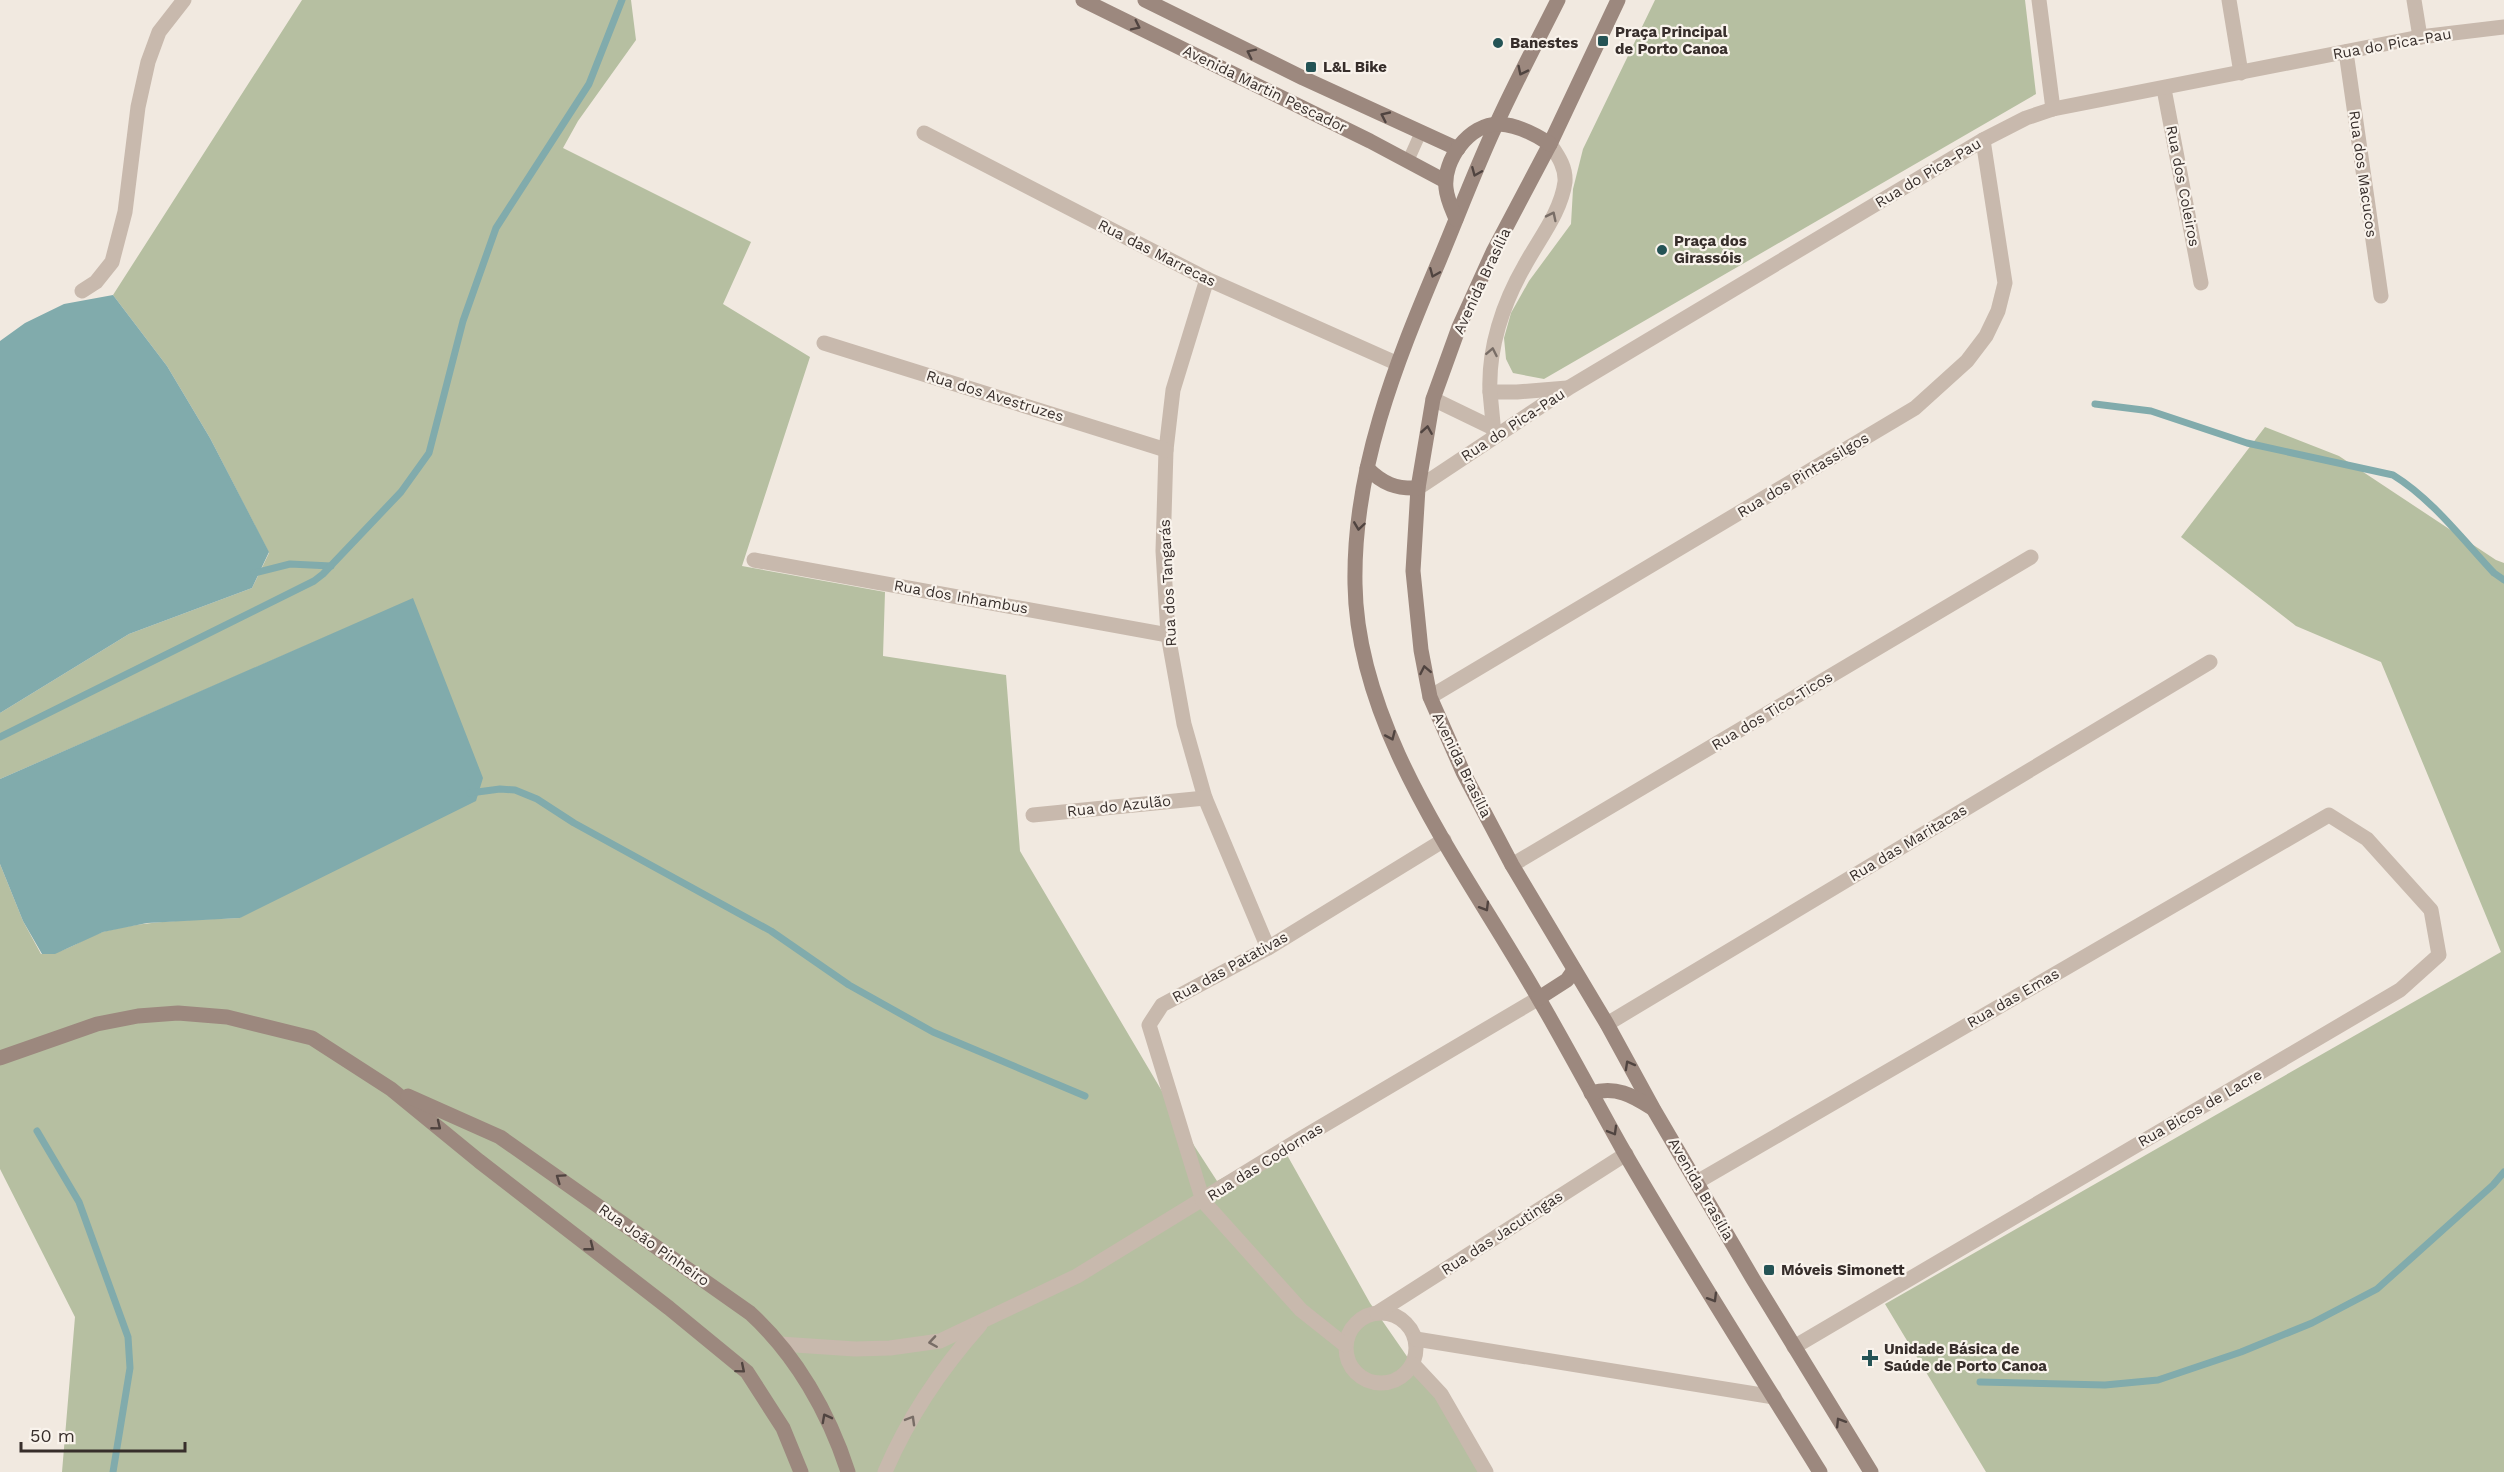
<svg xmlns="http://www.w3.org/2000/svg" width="2504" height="1472" font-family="'Work Sans',sans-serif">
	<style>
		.green { fill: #b6bfa1 }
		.water { fill: #81abac }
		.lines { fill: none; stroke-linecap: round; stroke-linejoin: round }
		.stream { stroke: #81abac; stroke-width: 7 }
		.lane { stroke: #c8b9ad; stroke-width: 12 }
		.street { stroke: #c8b9ad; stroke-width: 15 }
		.secondary { stroke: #9c887e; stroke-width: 15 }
		.oneway { stroke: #504440 }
		.oneway2 { stroke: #786d66 }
		.poi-dot { fill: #245355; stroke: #f9f3ec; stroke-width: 2 }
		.labels { text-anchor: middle; stroke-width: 4.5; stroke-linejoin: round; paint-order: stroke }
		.poi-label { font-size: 15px; font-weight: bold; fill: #372e2b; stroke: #f9f3ec; text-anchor: start }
		.street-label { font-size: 15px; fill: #372e2b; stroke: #f9f3ec }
	</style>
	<rect width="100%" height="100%" fill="#f1e9e0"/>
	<g class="green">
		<path d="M302,0H631L636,40L578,121L563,148L751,242L723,304L810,357L742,566L885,592L883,656L1006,675L1020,851L1195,1147L1217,1181L1282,1146L1370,1303L1487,1472H62L75,1317L0,1169V864L23,921L41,954C66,955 83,937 106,931C150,920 195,920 240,918L413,599L0,779V713L129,634L252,588L269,553L210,438L167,366L113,295Z"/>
		<path d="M1655,0H2025L2036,94L1544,379L1513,373L1506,359L1504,338L1511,313L1529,281L1571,224L1573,189L1583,149Z"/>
		<path d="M2265,427L2339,456L2496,560L2504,563V1472H1986L1885,1304L2501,952L2381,662L2296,626L2181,537Z"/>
	</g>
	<g class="water">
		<path d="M113,295L167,366L210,438L269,552L252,588L129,634L0,713V341L25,323L64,304Z"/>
		<path d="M413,598L483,778L476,801L240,918L147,923L103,932L55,954H42L23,921L0,864V779Z"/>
	</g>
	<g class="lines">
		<g class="stream">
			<path d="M2095,404L2151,411L2247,443L2393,475C2432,499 2463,540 2494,573L2504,580"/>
			<path d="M254,573L290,564L331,566"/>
			<path d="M0,737L314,581L323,574L401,492L429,453L463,321L496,228L589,84L622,0"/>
			<path d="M470,793L500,789L515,790L537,799L574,823L771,931L849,985L933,1032L1085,1096"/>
			<path d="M37,1131L79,1202L128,1337L130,1368L113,1472"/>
			<path d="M1980,1382L2105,1385L2158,1380L2241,1352L2312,1323L2377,1289L2493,1185L2504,1172"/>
		</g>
		<path class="lane" d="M1408,161L1421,132"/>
		<g class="street">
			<path d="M2039,0L2053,109"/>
			<path d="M2229,0L2241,73"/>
			<path d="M2414,0L2420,37"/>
			<path d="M2346,52L2381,296"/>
			<path d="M2164,89L2201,283"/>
			<path d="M924,133L1207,279L1396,363"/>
			<path d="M1550,144C1558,156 1566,167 1565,182C1561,212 1539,239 1525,265C1503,303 1488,348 1490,392H1517L1567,388"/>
			<path d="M1207,279L1173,390L1166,450L1163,551L1168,635L1184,724L1205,798L1268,948"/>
			<path d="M82,291L96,282L112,262L125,212L138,107L148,62L159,32L184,0"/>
			<path d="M824,343L1166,450"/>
			<path d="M1490,392L1494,434"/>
			<path d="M1433,399L1493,428"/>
			<path d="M1418,488L1570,387L1983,140L2026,118L2053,109L2420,37L2504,27"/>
			<path d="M754,560L1168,635"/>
			<path d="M1430,697L1915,408L1967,361L1986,336L1998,311L2005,283L1983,140"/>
			<path d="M1033,815L1205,798"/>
			<path d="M1512,865L2031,557"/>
			<path d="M1607,1024L2210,662"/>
			<path d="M1697,1182L2329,815L2367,839L2431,910L2439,955L2400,990L1794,1347"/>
			<circle cx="1381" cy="1348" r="35"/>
			<path d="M1377,1313L1626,1154"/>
			<path d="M1416,1339L1774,1397"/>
			<path d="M780,1344L855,1349L890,1348L940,1341L1077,1276L1302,1138L1539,998"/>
			<path d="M1345,1345L1301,1310L1203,1201L1149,1025L1162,1005L1268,948L1444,840"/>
			<path d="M1413,1364L1441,1394L1486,1472"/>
			<path d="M885,1472C908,1418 941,1369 980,1325"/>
		</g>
		<g class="secondary">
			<path d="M1083,0L1370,141L1445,181"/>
			<path d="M1145,0L1303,78L1458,149"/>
			<path d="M1558,0C1537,42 1515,83 1496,125C1475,170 1458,216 1439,261C1395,365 1353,470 1355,584C1357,734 1468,873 1539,999C1568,1049 1595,1100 1623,1150C1686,1259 1754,1365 1820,1472"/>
			<path d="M1618,0L1550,144L1493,252L1459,327L1433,399L1418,488L1413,571L1421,650L1430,697L1463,772L1512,865L1607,1024L1654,1110L1753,1279L1871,1472"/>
			<path d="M1456,219C1452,209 1447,199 1446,188C1443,160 1469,124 1499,124C1518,125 1535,134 1550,144"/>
			<path d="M1367,468C1383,484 1396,489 1418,488"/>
			<path d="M1539,998L1567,980L1574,970"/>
			<path d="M0,1058L97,1024L138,1016L178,1013L227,1017L312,1038L391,1089L479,1161L669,1308L747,1372L783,1428L801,1472"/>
			<path d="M1591,1093C1616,1086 1632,1095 1652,1108"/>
			<path d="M408,1096L500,1137L750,1313C796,1355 829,1413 848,1472"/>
		</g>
	</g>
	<defs><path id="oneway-chevron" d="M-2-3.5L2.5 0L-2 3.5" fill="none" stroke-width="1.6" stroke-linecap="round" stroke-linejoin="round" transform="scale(1.5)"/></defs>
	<g class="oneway">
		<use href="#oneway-chevron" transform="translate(1136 26) rotate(26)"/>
		<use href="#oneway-chevron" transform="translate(1251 53) rotate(-154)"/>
		<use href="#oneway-chevron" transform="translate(1522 71) rotate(116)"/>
		<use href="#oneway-chevron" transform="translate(1385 116) rotate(-155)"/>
		<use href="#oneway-chevron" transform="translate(1476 172) rotate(113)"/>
		<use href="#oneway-chevron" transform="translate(1434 273) rotate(113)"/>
		<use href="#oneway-chevron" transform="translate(1427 430) rotate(-81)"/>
		<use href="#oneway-chevron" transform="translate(1359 526) rotate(98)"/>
		<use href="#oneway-chevron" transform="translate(1425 670) rotate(-101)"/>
		<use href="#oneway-chevron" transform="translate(1391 736) rotate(66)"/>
		<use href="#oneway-chevron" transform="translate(1485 907) rotate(59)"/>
		<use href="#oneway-chevron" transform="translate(1629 1065) rotate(-119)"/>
		<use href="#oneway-chevron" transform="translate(437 1126) rotate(39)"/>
		<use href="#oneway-chevron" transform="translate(1613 1131) rotate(60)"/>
		<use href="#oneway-chevron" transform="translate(560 1178) rotate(-145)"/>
		<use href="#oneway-chevron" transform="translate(590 1247) rotate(38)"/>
		<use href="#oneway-chevron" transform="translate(1713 1298) rotate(59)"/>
		<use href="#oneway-chevron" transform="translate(741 1369) rotate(40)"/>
		<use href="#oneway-chevron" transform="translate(826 1418) rotate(-118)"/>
		<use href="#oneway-chevron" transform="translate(1840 1422) rotate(-122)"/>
	</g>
	<g class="oneway2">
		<use href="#oneway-chevron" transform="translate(1552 216) rotate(-64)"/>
		<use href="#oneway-chevron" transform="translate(1492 352) rotate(-79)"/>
		<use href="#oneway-chevron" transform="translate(933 1342) rotate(171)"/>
		<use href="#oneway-chevron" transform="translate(911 1420) rotate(-60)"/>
	</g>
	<g class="poi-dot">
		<rect x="1597" y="35" width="12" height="12" rx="3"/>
		<circle cx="1498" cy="43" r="6"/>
		<rect x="1305" y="61" width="12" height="12" rx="3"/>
		<circle cx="1662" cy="250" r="6"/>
		<rect x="1763" y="1264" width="12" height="12" rx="3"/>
		<path d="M1867 1349h6v6h6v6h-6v6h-6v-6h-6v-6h6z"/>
	</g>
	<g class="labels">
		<g class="poi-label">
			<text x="1615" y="37">Praça Principal<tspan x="1615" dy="17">de Porto Canoa</tspan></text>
			<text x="1510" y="48">Banestes</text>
			<text x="1323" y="72">L&amp;L Bike</text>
			<text x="1674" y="246">Praça dos<tspan x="1674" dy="17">Girassóis</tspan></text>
			<text x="1781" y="1275">Móveis Simonett</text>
			<text x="1884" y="1354">Unidade Básica de<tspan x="1884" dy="17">Saúde de Porto Canoa</tspan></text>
		</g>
		<g class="street-label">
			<text transform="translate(2392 44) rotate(-10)" y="5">Rua do Pica-Pau</text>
			<text transform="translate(1265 89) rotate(26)" y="5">Avenida Martin Pescador</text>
			<text transform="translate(1928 173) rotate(-31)" y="5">Rua do Pica-Pau</text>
			<text transform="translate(2363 174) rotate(82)" y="5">Rua dos Macucos</text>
			<text transform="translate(2183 186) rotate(79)" y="5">Rua dos Coleiros</text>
			<text transform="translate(1157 253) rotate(27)" y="5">Rua das Marrecas</text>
			<text transform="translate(1482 281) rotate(-65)" y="5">Avenida Brasília</text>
			<text transform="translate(995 396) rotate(17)" y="5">Rua dos Avestruzes</text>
			<text transform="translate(1513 425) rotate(-33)" y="5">Rua do Pica-Pau</text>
			<text transform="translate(1803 475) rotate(-31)" y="5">Rua dos Pintassilgos</text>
			<text transform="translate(1168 583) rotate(-93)" y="5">Rua dos Tangarás</text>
			<text transform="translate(961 597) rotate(10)" y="5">Rua dos Inhambus</text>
			<text transform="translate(1772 711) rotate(-31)" y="5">Rua dos Tico-Ticos</text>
			<text transform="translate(1462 765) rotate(64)" y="5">Avenida Brasília</text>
			<text transform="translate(1119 806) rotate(-6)" y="5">Rua do Azulão</text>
			<text transform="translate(1908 843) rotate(-31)" y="5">Rua das Maritacas</text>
			<text transform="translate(1230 967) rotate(-29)" y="5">Rua das Patativas</text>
			<text transform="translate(2013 998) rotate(-30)" y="5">Rua das Emas</text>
			<text transform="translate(2200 1108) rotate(-30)" y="5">Rua Bicos de Lacre</text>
			<text transform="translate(1265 1162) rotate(-32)" y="5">Rua das Codornas</text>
			<text transform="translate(1701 1189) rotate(60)" y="5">Avenida Brasília</text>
			<text transform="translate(1502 1233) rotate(-33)" y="5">Rua das Jacutingas</text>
			<text transform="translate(654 1245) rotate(35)" y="5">Rua João Pinheiro</text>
		</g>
	</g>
	<path d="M21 1442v9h164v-9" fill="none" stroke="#372e2b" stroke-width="3"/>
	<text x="30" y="1442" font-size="18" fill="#372e2b" stroke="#f9f3ec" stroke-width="4.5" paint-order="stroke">50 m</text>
</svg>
